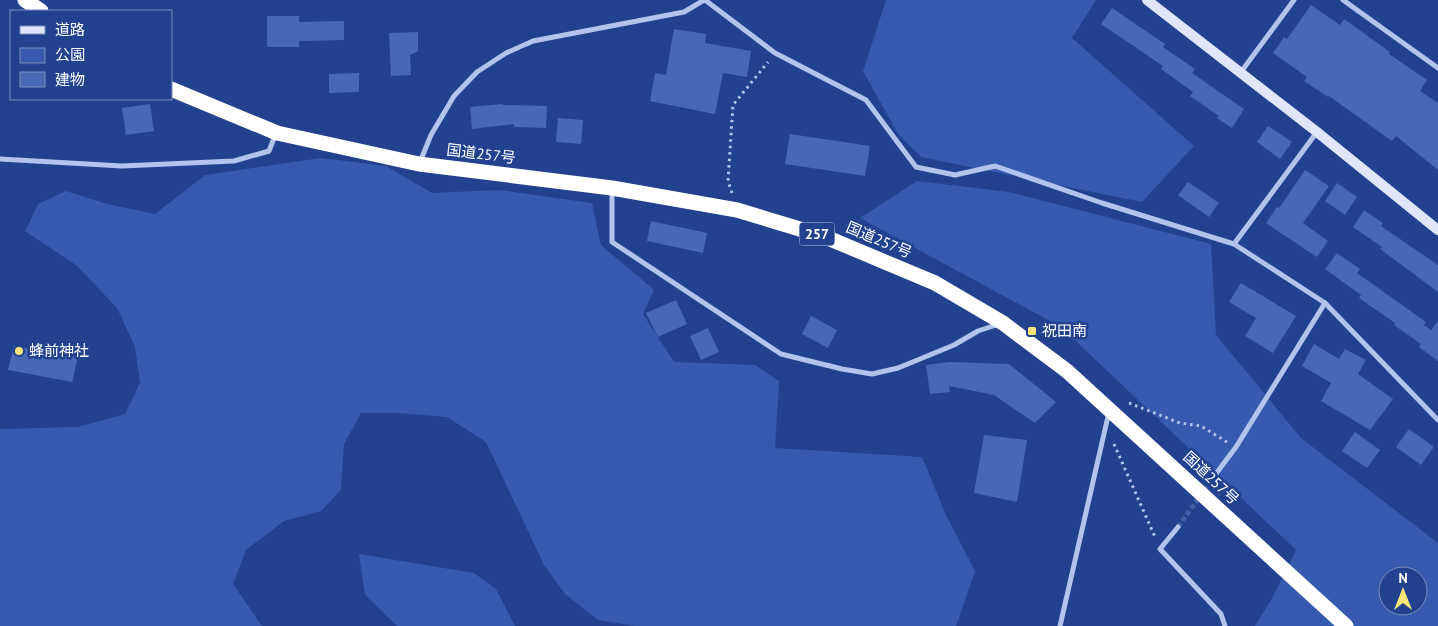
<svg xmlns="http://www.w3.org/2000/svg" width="1438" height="626" font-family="'PT Sans','Noto Sans JP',sans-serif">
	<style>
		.green { fill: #365aad; fill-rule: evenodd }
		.building { fill: #4668b5 }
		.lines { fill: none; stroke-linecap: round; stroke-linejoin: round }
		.street-tunnel { stroke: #435ea1; stroke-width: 5; stroke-dasharray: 5 2.5; stroke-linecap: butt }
		.path { stroke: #b3c4ec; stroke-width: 3; stroke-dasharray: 2.5 4; stroke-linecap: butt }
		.street { stroke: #b3c4ec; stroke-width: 5 }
		.secondary { stroke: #dfe6f9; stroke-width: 10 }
		.highway { stroke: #fff; stroke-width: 15 }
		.poi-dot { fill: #f8e675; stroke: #224290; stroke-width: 2 }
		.labels { text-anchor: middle; stroke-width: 5; stroke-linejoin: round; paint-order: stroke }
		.shield { fill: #224290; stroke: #bdc6de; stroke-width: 1 }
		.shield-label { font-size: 14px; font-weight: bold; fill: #fff }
		.street-label { font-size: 15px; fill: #fff; stroke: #224290 }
		.poi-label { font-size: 15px; fill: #fff; stroke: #224290; text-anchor: start }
	</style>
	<rect width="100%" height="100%" fill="#224290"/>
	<g class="green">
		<path d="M886,0H1096L1072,38L1194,146L1142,202L921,157L898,134L863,71Z"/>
		<path d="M321,158L386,166L432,193L499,190L592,203L601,245L654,290L643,314L674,362L755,365L779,381L775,448L922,457L946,515L975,571L956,626H636L598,620L565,594L544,565L486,442L447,417L397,413H361L344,444L341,490L321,511L284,521L246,550L233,584L262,626H0V429L78,427L125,414L140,383L135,347L117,308L76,265L25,231L38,204L66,191L107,204L155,214L205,175Z"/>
		<path d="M917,181L1009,192L1211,244L1216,335L1301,438L1438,543V626H1255L1271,600L1296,550L1061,327L860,218ZM1388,576H1418V606H1388Z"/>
		<path d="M359,554L474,573L496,589L515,626H397L365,595Z"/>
	</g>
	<g class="building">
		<path d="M1311,5L1340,25L1344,19L1390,52L1389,54L1427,80L1420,91L1438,103V170L1396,136L1392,141L1329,96L1328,97L1304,81L1307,77L1273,53L1284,37L1287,39Z"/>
		<path d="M1112,8L1165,44L1163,47L1195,69L1192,73L1244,109L1232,128L1217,118L1219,116L1190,96L1193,92L1161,69L1163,66L1101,24Z"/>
		<path d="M267,16H299V22L344,21V40L299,41V47H267Z"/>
		<path d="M674,29L706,34L705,43L751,51L747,77L723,73L715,114L650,101L655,73L666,75Z"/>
		<path d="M418,32V51L410,55L411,75L391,76L389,33Z"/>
		<path d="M359,73V92L329,93V74Z"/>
		<path d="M150,104L154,131L126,135L122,108Z"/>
		<path d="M502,104L503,105L547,106L546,128L514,127V124L472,129L470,107Z"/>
		<path d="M558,118L583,120L581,144L556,142Z"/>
		<path d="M1268,126L1292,142L1280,159L1257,142Z"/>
		<path d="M790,134L870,146L865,176L785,164Z"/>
		<path d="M1305,170L1329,186L1303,223L1328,241L1317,257L1266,223L1277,207L1279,208Z"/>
		<path d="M1188,182L1219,203L1209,217L1178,195Z"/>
		<path d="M1337,183L1357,197L1345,215L1325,201Z"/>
		<path d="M1364,210L1383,223L1381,226L1438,265V292L1380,249L1382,247L1353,227Z"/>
		<path d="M651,221L707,233L703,253L647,241Z"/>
		<path d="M1337,253L1360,269L1357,273L1426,322L1424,325L1431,330L1438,321V361L1419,347L1421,344L1394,325L1395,323L1359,298L1361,295L1325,269Z"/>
		<path d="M1241,283L1296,316L1273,353L1245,336L1256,318L1229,302Z"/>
		<path d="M676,300L687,324L658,337L646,313Z"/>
		<path d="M811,316L837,330L828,348L802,334Z"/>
		<path d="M708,328L719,352L701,360L690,336Z"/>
		<path d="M1314,344L1339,359L1345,349L1366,360L1358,374L1393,399L1370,430L1321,401L1331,383L1302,366Z"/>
		<path d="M14,346L78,357L72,382L8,370Z"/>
		<path d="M949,362L1009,364L1056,402L1035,423L994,395L949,386L950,392L930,394L926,365Z"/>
		<path d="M1409,429L1434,447L1421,465L1396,447Z"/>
		<path d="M1355,432L1380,450L1367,468L1342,451Z"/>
		<path d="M984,435L1027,440L1017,502L974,493Z"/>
	</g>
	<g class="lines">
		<path class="street-tunnel" d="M1178,527L1215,475"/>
		<g class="path">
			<path d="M732,193L728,181L733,105L768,62"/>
			<path d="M1129,403L1180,423L1201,426L1227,442"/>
			<path d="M1114,444L1155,537"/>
		</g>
		<g class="street">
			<path d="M705,0L775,53L866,100L916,167L955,175L995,166L1102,203L1234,244L1325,303L1438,420"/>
			<path d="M1343,0L1438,68"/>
			<path d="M1241,72L1294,0"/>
			<path d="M0,159L122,166L234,161L269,151L276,133"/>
			<path d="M420,162L431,135L454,96L477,72L506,53L533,41L684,12L704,0"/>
			<path d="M612,191V242L781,354L842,369L872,374L898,368L954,345L978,331L999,324"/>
			<path d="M1234,244L1317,132"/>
			<path d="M1215,475L1236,447L1325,303"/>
			<path d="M1178,527L1160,549L1221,614L1225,626"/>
			<path d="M1060,626L1109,412"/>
		</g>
		<path class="secondary" d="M1147,0L1317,132L1438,230"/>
		<g class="highway">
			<path d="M25,0L41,11"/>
			<path d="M171,89L277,133L419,164L612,188L737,210L823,236L935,283L1003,323L1067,371L1346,626"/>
		</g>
	</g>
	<g class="poi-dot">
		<rect x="1027" y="326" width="10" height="10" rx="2.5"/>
		<circle cx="19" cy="351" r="5"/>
	</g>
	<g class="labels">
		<rect class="shield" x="799.5" y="222.5" width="35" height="23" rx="4"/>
		<g class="shield-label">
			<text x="817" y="239">257</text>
		</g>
		<g class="street-label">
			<text transform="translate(481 154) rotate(7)" y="5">国道257号</text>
			<text transform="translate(879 240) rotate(23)" y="5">国道257号</text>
			<text transform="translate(1211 478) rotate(43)" y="5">国道257号</text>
		</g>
		<g class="poi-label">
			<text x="1042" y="336">祝田南</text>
			<text x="29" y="356">蜂前神社</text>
		</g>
	</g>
	<rect x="10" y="10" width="162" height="90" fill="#224290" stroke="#7a8ebc"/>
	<rect x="20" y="26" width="25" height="8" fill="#dfe6f9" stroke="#7a8ebc"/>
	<text x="55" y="35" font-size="15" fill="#ffffff">道路</text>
	<rect x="20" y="48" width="25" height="15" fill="#365aad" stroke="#7a8ebc"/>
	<text x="55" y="60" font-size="15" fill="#ffffff">公園</text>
	<rect x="20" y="72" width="25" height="15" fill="#4668b5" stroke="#7a8ebc"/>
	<text x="55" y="85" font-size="15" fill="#ffffff">建物</text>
	<g transform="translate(1403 591)"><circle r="24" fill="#224290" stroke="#7a8ebc"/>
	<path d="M0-4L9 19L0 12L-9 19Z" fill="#f8e675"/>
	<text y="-8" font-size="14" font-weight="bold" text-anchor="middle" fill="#ffffff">N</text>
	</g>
</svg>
